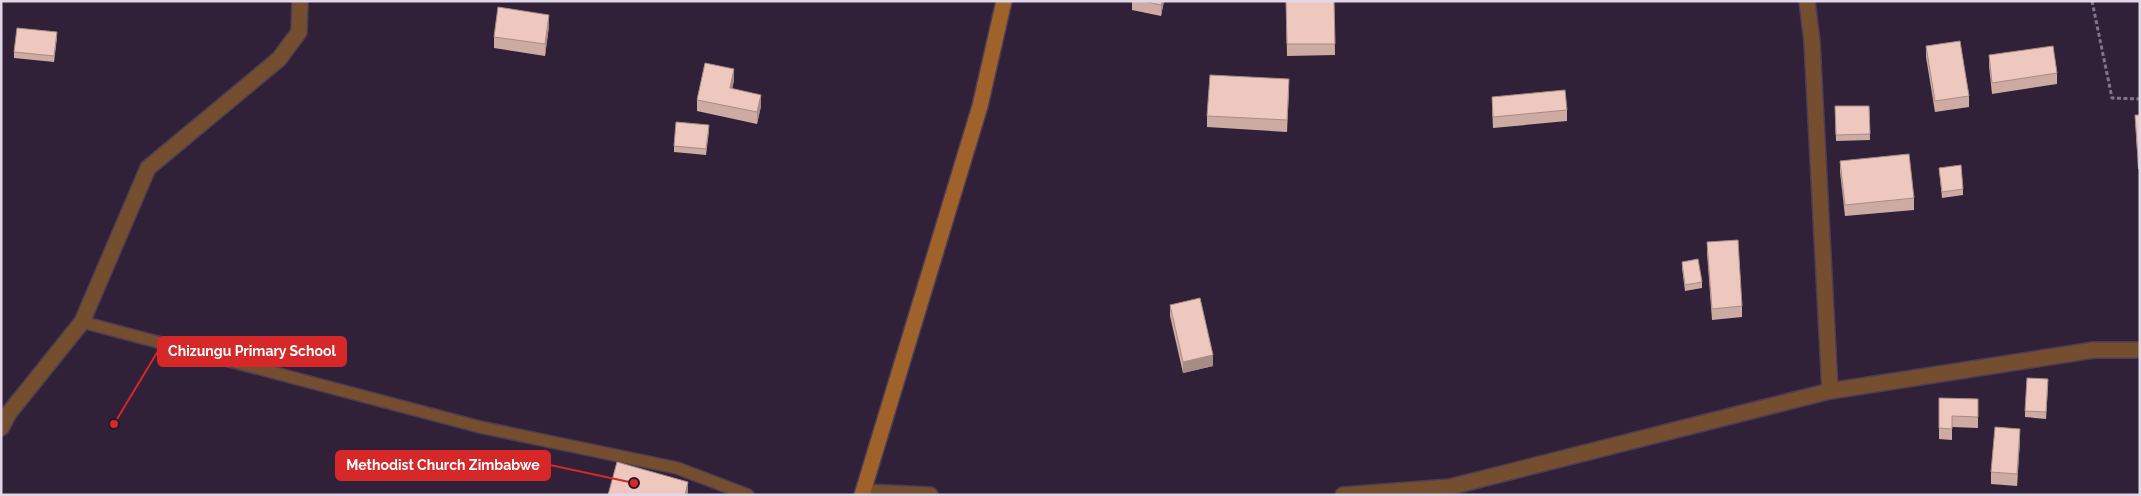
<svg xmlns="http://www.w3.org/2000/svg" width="2141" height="496" font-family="Raleway,sans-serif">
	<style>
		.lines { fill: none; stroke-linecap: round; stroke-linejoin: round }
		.lane-casing { stroke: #4c3d54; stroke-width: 14 }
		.street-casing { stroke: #4c3d54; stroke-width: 18 }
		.secondary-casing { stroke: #4c3d54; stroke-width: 18 }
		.path { stroke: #827589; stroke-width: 3; stroke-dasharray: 4 2.5; stroke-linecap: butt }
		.lane { stroke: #744e2e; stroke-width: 11 }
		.street { stroke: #744e2e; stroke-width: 15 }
		.secondary { stroke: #9f622b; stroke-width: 15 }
		.wall { fill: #cdaba3 }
		.shaded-wall { fill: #a78b85 }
		.building { fill: #eec7be; stroke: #a78b85 }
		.leader { fill: none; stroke: #d62828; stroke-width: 2 }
		.callout-dot { fill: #d62828; stroke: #26172e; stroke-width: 2 }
		.callout { fill: #d62828; stroke: #d62828; stroke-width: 2 }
		.callout-label { font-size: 14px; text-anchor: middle; font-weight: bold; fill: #fff }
	</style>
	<rect width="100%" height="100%" fill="#302038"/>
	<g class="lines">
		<defs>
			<path id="lane" d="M82,322L480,427L677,468L748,495"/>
			<g id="street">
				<path d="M1807,1L1812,42L1830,391"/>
				<path d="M1,428L9,413L82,322L148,168L279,59L299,32L300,1"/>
				<path d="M863,492L930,495"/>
				<path d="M1343,495L1450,487L1830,391L2094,350H2140"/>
			</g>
			<path id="secondary" d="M862,495L980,106L1004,1"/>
		</defs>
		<use href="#lane" class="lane-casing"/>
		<use href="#street" class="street-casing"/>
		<use href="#secondary" class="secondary-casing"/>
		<path class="path" d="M2092,1L2112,98L2140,99"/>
		<use href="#lane" class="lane"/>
		<use href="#street" class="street"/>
		<use href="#secondary" class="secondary"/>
	</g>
	<g class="wall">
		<path d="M1132,1H1164L1161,16L1132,10Z"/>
		<path d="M1286,1H1334L1335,55L1287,56Z"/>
		<path d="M549,26L545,56L494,48V37Z"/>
		<path d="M57,38L54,62L14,58V52Z"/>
		<path d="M1926,46L1969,96V107L1935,112L1926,57Z"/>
		<path d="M1989,55L2057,73V84L1992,94L1989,66Z"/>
		<path d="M734,80L732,89L761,106L757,124L697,111V100Z"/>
		<path d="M1289,90L1287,132L1207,127V116Z"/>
		<path d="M1492,97L1567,110V121L1493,128L1492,108Z"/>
		<path d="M1835,106H1869L1870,140L1836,141Z"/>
		<path d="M2135,115H2140V169H2138Z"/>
		<path d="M709,131L706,155L674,152V146Z"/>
		<path d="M1840,161L1914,198V210L1845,216L1840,172Z"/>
		<path d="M1939,168L1963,189V195L1942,198Z"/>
		<path d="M1707,242L1742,306V317L1712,320L1707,253Z"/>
		<path d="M1682,262L1702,282V288L1685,291L1682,268Z"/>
		<path d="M1170,305L1213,366L1183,373L1170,316Z"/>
		<path d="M2048,385L2046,419L2025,417V411Z"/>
		<path d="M1939,398L1978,399V428L1952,427V440L1939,439Z"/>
		<path d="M2020,440L2017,486L1991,484V472Z"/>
	</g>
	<g class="shaded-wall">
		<path d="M1162,1H1164L1161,16V5Z"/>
		<path d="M549,15V26L545,56V44Z"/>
		<path d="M734,69V80L730,99V88Z"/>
		<path d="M761,95V106L757,124V112Z"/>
		<path d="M1213,355V366L1183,373V362Z"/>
		<path d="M2020,429V440L2017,486V474Z"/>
		<path d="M688,482V495H685Z"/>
	</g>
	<g class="building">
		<path d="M1143,1H1162L1161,5Z"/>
		<path d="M1286,1H1334L1335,44H1287Z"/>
		<path d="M498,7L549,15L545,44L494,37Z"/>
		<path d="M17,28L57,32L54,56L14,52Z"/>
		<path d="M1960,41L1969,96L1935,101L1926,46Z"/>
		<path d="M2053,46L2057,73L1992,83L1989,55Z"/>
		<path d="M705,63L734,69L730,88L761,95L757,112L697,100Z"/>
		<path d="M1210,75L1289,79L1287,120L1207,116Z"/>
		<path d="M1565,90L1567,110L1493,117L1492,97Z"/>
		<path d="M1835,106H1869L1870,134L1836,135Z"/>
		<path d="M2135,115H2140V158H2138Z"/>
		<path d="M676,122L709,125L706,149L674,146Z"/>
		<path d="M1909,154L1914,198L1845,205L1840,161Z"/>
		<path d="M1961,165L1963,189L1942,192L1939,168Z"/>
		<path d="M1738,240L1742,306L1712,309L1707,242Z"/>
		<path d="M1698,259L1702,282L1685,285L1682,262Z"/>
		<path d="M1200,298L1213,355L1183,362L1170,305Z"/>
		<path d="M2027,378L2048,379L2046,412L2025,411Z"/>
		<path d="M1939,398L1978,399V417L1952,416V429L1939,428Z"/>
		<path d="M1995,427L2020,429L2017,474L1991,472Z"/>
		<path d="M617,462L688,482L685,495H608Z"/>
	</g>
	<path class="leader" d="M114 424L158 351M634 483L550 465"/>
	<g class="callout-dot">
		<circle cx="114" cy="424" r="5"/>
		<circle cx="634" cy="483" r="5"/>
	</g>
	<g class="callout">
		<rect x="158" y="337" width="188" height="29" rx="5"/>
		<rect x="336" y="451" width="214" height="29" rx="5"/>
	</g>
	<g class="callout-label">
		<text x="252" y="356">Chizungu Primary School</text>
		<text x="443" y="470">Methodist Church Zimbabwe</text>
	</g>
	<rect width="2141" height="496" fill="none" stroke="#e1d7e7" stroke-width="5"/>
</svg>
